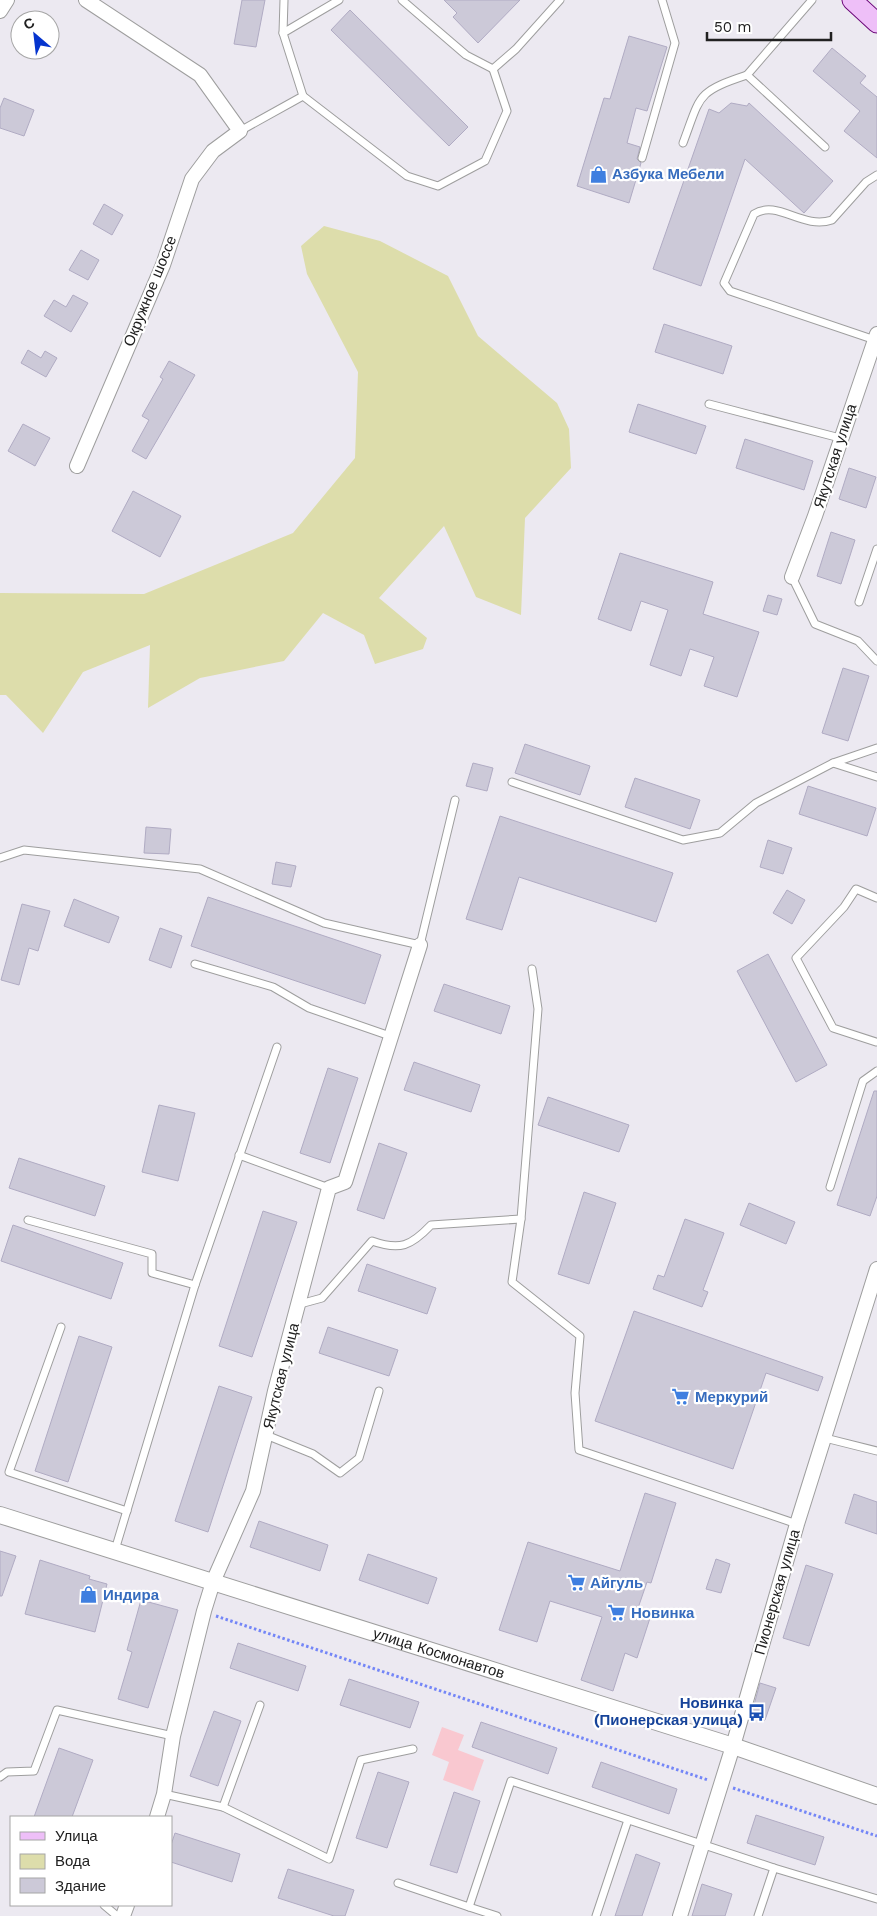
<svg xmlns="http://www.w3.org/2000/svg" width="877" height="1916" font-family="'Work Sans',sans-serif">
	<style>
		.park { fill: #f9c8d0 }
		.water { fill: #ddddab }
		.building { fill: #ccc9d8; stroke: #b0abc3 }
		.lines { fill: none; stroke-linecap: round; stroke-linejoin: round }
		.service-casing { stroke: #9e9e9e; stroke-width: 9 }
		.minor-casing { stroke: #9e9e9e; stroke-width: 16 }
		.tertiary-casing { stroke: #9e9e9e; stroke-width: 18 }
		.secondary-casing { stroke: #6b0879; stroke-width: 21 }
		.path { stroke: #7486f7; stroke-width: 3; stroke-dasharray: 2.5 2.5; stroke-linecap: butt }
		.service { stroke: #fff; stroke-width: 7 }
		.minor { stroke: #fff; stroke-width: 14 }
		.tertiary { stroke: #fff; stroke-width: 16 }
		.secondary { stroke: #eebff8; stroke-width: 19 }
		.labels { text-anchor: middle; stroke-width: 4.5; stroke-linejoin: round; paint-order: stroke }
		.shop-label { font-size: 15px; font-weight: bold; fill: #366cbe; stroke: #fff; text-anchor: start }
		.street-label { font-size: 15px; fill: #212121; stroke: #fff }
		.transit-label { font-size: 15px; font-weight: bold; fill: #164399; stroke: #fff; text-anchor: end }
	</style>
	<rect width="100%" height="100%" fill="#ece9f1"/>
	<path class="park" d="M442,1727L464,1735L458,1750L484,1760L473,1791L443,1780L449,1762L432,1755Z"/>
	<path class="water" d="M324,226L380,241L448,276L478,336L557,403L569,429L571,468L525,518L521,615L476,597L444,526L379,598L427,638L423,649L375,664L364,635L323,613L284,661L200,678L148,708L150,645L83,672L43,733L6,695H0V593L144,594L293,533L355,458L358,372L307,274L301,246Z"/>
	<g class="building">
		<path d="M242,0H265L256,47L234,44Z"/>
		<path d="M444,0H520L478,43L453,17L457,13Z"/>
		<path d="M350,10L468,127L449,146L331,30Z"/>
		<path d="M629,36L667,47L647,111L636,108L627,143L640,147L637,159L641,163L629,203L577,186L604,98L610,99Z"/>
		<path d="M832,48L866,76L860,83L877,97V158L844,131L860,111L813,71Z"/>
		<path d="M4,98L34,110L24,136L0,128V108Z"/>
		<path d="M731,103L747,106L749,103L833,181L804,213L745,159L701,286L653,269L709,109L719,113Z"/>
		<path d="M104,204L123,215L112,235L93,224Z"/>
		<path d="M81,250L99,260L88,280L69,270Z"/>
		<path d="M73,295L88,303L71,332L44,316L54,300L66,307Z"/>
		<path d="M664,324L732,346L723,374L655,352Z"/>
		<path d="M28,350L41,358L45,351L57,358L46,377L21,363Z"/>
		<path d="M169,361L195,375L146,459L132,451L149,420L142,416L163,379L160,377Z"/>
		<path d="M638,404L706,426L696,454L629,432Z"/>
		<path d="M23,424L50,438L35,466L8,451Z"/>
		<path d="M745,439L813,461L804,490L736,468Z"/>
		<path d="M849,468L876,477L866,508L839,499Z"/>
		<path d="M133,491L181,516L160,557L112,531Z"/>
		<path d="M831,532L855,540L841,584L817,576Z"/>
		<path d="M620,553L713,582L703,614L759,632L737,697L704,686L714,657L690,649L681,676L650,665L668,610L641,601L631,631L598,619Z"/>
		<path d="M768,595L782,599L777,615L763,611Z"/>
		<path d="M843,668L869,676L848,741L822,733Z"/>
		<path d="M525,744L590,766L580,795L515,773Z"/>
		<path d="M473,763L493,768L487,791L466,786Z"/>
		<path d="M635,778L700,800L690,829L625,807Z"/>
		<path d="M808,786L876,808L867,836L799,814Z"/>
		<path d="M500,816L673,873L656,922L519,877L502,930L466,919Z"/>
		<path d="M146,827L171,829L169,854L144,853Z"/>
		<path d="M768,840L792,848L783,874L760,867Z"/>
		<path d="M276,862L296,866L291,887L272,884Z"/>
		<path d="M787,890L805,900L792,924L773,913Z"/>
		<path d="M208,897L381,955L365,1004L191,946Z"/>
		<path d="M74,899L119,917L109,943L64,926Z"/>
		<path d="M22,904L50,911L38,951L29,948L19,985L1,980Z"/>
		<path d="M160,928L182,936L171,968L149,960Z"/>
		<path d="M768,954L827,1065L796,1082L737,971Z"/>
		<path d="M444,984L510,1006L501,1034L434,1011Z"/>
		<path d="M414,1062L480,1085L471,1112L404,1090Z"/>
		<path d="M328,1068L358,1078L330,1163L300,1153Z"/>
		<path d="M874,1091H877V1196L870,1216L837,1205Z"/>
		<path d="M548,1097L629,1125L619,1152L538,1125Z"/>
		<path d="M159,1105L195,1113L178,1181L142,1172Z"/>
		<path d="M379,1143L407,1153L384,1219L357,1210Z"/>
		<path d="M19,1158L105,1186L95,1216L9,1188Z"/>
		<path d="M584,1192L616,1203L589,1284L558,1274Z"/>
		<path d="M749,1203L795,1222L786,1244L740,1225Z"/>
		<path d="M263,1211L297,1222L252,1357L219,1346Z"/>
		<path d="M685,1219L724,1233L703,1290L708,1292L702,1307L653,1289L658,1275L664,1277Z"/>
		<path d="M13,1225L123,1263L111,1299L1,1261Z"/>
		<path d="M367,1264L436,1288L427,1314L358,1291Z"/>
		<path d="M634,1311L823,1377L818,1391L766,1373L733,1469L595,1421Z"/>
		<path d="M328,1327L398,1350L389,1376L319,1353Z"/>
		<path d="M79,1336L112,1347L68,1482L35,1471Z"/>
		<path d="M219,1386L252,1397L208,1532L175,1521Z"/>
		<path d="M645,1493L676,1503L651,1583L647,1582L637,1611L651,1615L637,1658L625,1653L613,1691L581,1680L602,1617L550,1601L537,1642L499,1630L528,1542L620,1571Z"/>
		<path d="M854,1494L877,1502V1534L845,1523Z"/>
		<path d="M259,1521L328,1545L320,1571L250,1547Z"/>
		<path d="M0,1551L16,1556L2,1596H0Z"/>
		<path d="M368,1554L437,1578L428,1604L359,1580Z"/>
		<path d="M716,1559L730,1564L721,1593L706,1589Z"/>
		<path d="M40,1560L90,1576L89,1579L107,1584L95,1632L25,1614Z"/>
		<path d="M806,1565L833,1574L809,1646L783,1638Z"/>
		<path d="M141,1600L178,1610L148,1708L118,1699L132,1652L127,1650Z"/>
		<path d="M238,1643L306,1666L298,1691L230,1668Z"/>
		<path d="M349,1679L419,1702L410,1728L340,1705Z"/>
		<path d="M760,1683L776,1688L765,1720L751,1716Z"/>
		<path d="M214,1711L241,1721L218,1786L190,1776Z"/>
		<path d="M481,1722L557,1748L548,1774L472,1747Z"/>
		<path d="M59,1748L93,1760L72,1817H34Z"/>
		<path d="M601,1762L677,1789L669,1814L592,1787Z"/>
		<path d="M378,1772L409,1782L387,1848L356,1838Z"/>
		<path d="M454,1792L480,1801L457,1873L430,1865Z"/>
		<path d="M756,1815L824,1837L815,1865L747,1843Z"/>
		<path d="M175,1833L240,1854L232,1882L171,1862V1845Z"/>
		<path d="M636,1854L660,1863L642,1916H615Z"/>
		<path d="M288,1869L354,1890L345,1916H334L278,1898Z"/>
		<path d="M702,1884L732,1894L725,1916H692Z"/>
	</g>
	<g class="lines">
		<defs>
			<g id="service">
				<path d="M402,0L466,55L493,69L516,49L560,0"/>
				<path d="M812,0L747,75L825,147"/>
				<path d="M283,33L284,0"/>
				<path d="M303,96L407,176L438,186L485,161L507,111L493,69"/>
				<path d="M240,131L303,96L283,33L339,0"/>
				<path d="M683,143C701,95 696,92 747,75"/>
				<path d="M642,158L675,43L662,0"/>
				<path d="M875,340L730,291L724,283L754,214C778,199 802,230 832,220L866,182L877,175"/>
				<path d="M709,404L840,438"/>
				<path d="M792,577L815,624L858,641L877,661"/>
				<path d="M859,602L877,549"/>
				<path d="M833,763L877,777"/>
				<path d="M512,782L683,840L720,833L756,803L833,763L877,748"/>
				<path d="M0,858L24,850L200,869L324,923L420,945L455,800"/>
				<path d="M195,964L273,987L309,1008L390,1036"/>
				<path d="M876,1042L833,1028L796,958L844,907L856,889L877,898"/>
				<path d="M239,1155L329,1188"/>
				<path d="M830,1187L863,1081L877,1071"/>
				<path d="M521,1219L512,1282L580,1336L575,1393L579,1450L797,1524"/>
				<path d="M28,1220L152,1254V1273L195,1285"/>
				<path d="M300,1304L322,1298L372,1241C400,1251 411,1246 431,1225L521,1219L538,1009L532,969"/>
				<path d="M61,1327L9,1472L127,1511"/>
				<path d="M266,1435L313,1454L340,1473L359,1458L379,1391"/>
				<path d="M825,1438L877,1451"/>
				<path d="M115,1550L195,1285L277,1047"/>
				<path d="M0,1777L7,1772L34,1771L57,1710L173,1736"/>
				<path d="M164,1794L223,1807L329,1859L361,1760L413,1749"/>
				<path d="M223,1807L260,1705"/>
				<path d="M774,1868L877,1899"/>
				<path d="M398,1883L469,1907L511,1781L774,1868L758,1916"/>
				<path d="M104,1905L117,1916"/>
				<path d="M469,1907L497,1916"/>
				<path d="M596,1916L628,1820"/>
			</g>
			<g id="minor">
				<path d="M0,11L7,0"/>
				<path d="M77,466L163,265L192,179L213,151L240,131L200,75L86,0"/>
				<path d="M792,577L815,516L877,334"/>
				<path d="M157,1817L164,1794L173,1736L204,1611L213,1582L253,1491L275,1391L329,1188L345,1182L420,945"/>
				<path d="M123,1916L127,1905"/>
				<path d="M680,1916L733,1746L797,1524L877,1269"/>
			</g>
			<g id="tertiary">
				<path id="s1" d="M0,1515L733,1746L877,1796"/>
			</g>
			<path id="secondary" d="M852,0L877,23"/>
		</defs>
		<use href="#service" class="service-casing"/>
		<use href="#minor" class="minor-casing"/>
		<use href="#tertiary" class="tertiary-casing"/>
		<use href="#secondary" class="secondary-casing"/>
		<g class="path">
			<path d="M216,1616L708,1780"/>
			<path d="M733,1788L877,1836"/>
		</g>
		<use href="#service" class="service"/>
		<use href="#minor" class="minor"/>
		<use href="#tertiary" class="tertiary"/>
		<use href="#secondary" class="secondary"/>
	</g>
	<defs>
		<symbol id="shop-bare" viewBox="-9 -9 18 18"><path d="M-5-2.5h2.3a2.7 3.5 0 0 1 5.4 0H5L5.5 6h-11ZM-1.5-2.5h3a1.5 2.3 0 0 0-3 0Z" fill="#3f7fe0" stroke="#fff" stroke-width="2.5" paint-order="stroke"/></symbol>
		<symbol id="supermarket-bare" viewBox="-9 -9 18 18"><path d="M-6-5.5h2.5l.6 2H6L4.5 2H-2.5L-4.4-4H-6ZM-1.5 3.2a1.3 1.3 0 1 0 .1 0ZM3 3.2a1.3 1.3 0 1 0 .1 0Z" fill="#3f7fe0" stroke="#fff" stroke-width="2.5" paint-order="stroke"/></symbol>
		<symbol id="bus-bare" viewBox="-9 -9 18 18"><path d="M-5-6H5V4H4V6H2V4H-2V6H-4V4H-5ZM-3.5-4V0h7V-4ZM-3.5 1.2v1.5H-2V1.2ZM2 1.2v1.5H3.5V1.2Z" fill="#1a4fb4" stroke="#fff" stroke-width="2.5" paint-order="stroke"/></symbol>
	</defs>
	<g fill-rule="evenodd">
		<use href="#shop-bare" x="586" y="162" width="25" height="25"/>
		<use href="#supermarket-bare" x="668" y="1384" width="25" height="25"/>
		<use href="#supermarket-bare" x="564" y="1570" width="25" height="25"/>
		<use href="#shop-bare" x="76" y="1582" width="25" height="25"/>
		<use href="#supermarket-bare" x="604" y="1600" width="25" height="25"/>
		<use href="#bus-bare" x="744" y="1700" width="25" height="25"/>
	</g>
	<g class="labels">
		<g class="shop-label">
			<text x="612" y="179">Азбука Мебели</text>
			<text x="695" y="1402">Меркурий</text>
			<text x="590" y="1588">Айгуль</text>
			<text x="103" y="1600">Индира</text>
			<text x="631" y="1618">Новинка</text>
		</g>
		<g class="street-label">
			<text transform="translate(150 291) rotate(-68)" y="5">Окружное шоссе</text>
			<text transform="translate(835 456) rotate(-72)" y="5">Якутская улица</text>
			<text transform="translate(281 1376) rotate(-76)" y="5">Якутская улица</text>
			<text transform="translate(777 1592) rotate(-74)" y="5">Пионерская улица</text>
			<text dy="5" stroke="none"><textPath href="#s1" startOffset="460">улица Космонавтов</textPath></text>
		</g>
		<g class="transit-label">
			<text x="743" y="1708">Новинка<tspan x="743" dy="17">(Пионерская улица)</tspan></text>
		</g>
	</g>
	<rect x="10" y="1816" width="162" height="90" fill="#ffffff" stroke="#a6a6a6"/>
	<rect x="20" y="1832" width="25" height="8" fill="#eebff8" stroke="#a6a6a6"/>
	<text x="55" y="1841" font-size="15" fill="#212121">Улица</text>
	<rect x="20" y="1854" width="25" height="15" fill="#ddddab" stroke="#a6a6a6"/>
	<text x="55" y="1866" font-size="15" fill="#212121">Вода</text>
	<rect x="20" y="1878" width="25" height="15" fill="#ccc9d8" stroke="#a6a6a6"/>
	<text x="55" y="1891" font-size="15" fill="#212121">Здание</text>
	<g transform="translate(35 35) rotate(332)"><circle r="24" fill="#ffffff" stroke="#a6a6a6"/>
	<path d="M0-4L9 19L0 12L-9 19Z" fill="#0534ce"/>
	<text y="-8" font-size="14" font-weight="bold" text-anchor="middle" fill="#212121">С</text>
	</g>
	<path d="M707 32v8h124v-8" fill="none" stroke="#212121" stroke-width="2.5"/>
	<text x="714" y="32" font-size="15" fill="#212121" stroke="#ffffff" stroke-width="4" paint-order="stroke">50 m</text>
</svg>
